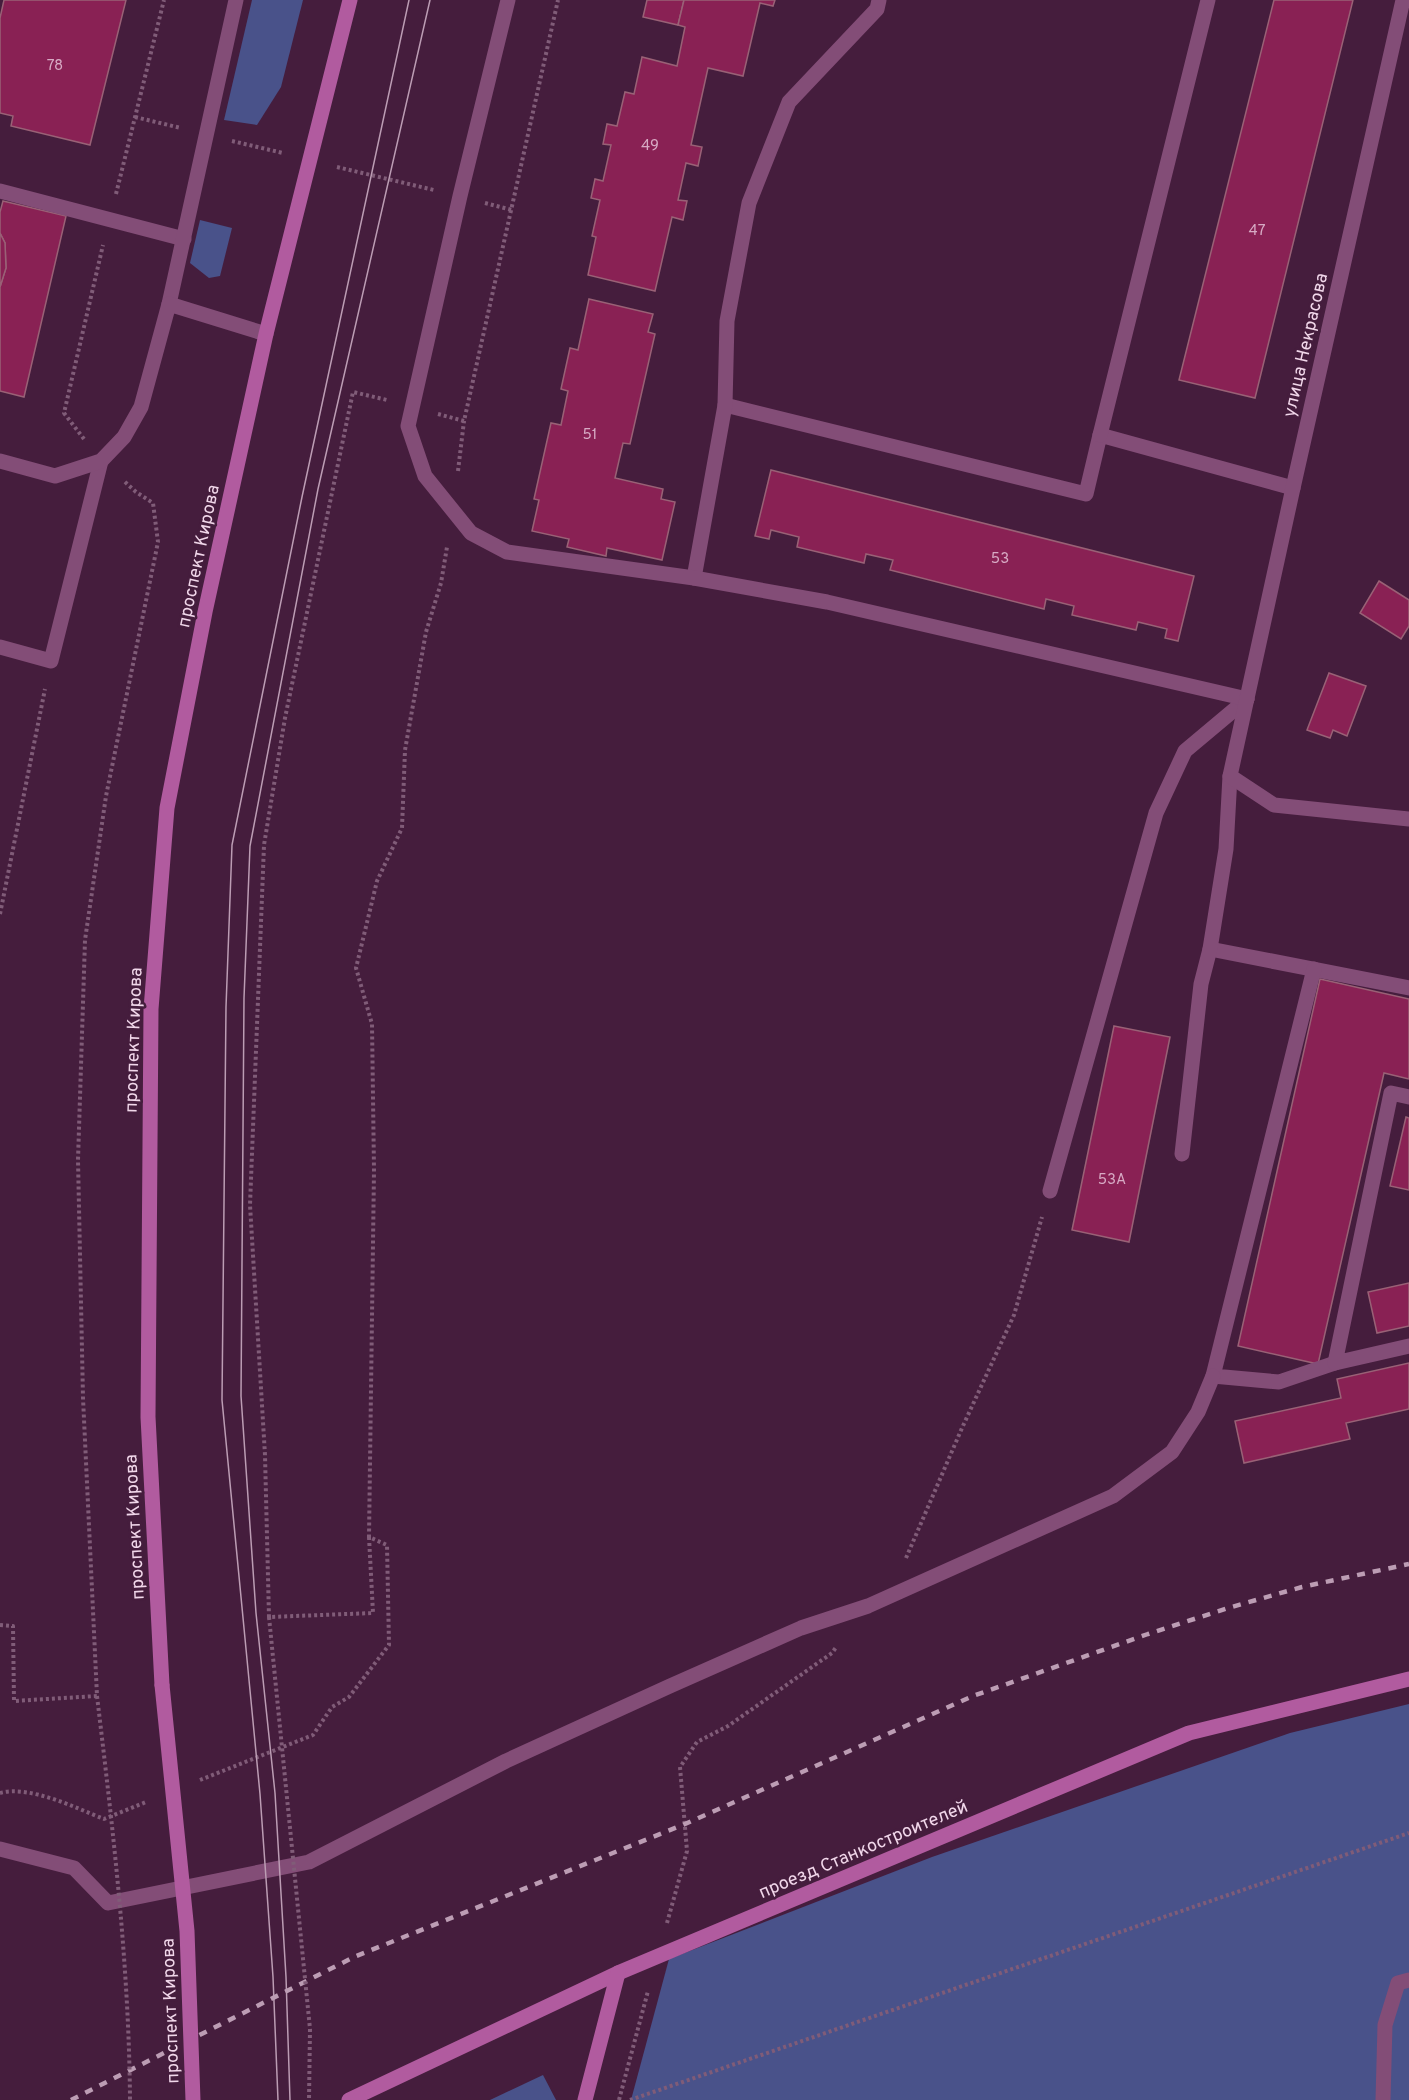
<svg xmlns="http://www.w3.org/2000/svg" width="1409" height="2100" font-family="Overpass,sans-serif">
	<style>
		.green { fill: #49528a }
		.building { fill: #892154; stroke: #996176; stroke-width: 1.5 }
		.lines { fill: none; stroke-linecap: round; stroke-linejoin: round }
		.path { stroke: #805c78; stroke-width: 4; stroke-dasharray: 3 3; stroke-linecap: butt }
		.lane { stroke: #834d77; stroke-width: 15 }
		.street { stroke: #834d77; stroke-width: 15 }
		.secondary { stroke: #b15b9f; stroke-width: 15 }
		.tram { stroke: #bc9db4; stroke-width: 1.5 }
		.rail { stroke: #bc9db4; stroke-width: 4.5; stroke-dasharray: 8 8; stroke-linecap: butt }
		.path-bridge { stroke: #805c78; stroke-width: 4; stroke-dasharray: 3 3; stroke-linecap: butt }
		.secondary-bridge { stroke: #b15b9f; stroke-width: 15 }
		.labels { text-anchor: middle; stroke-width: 5; stroke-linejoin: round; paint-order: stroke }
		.number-label { font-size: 15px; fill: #d7aac4 }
		.street-label { font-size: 18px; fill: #f1d7ea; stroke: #451d3d }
	</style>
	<rect width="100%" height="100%" fill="#451d3d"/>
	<g class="green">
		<path d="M252,0H303L281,87L257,125L224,120Z"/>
		<path d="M200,220L232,228L220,276L209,278L190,263Z"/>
		<path d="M1409,1704V2100H631L669,1959L932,1857L1290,1733Z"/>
		<path d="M543,2075L556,2100H490Z"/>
	</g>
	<g class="building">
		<path d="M4,0H126L90,145L11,126L13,116L0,113V18Z"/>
		<path d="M647,0H684L678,25L643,17Z"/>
		<path d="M684,0H775L773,6L760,3L743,76L708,68L691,145L702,147L698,166L686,163L678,200L687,201L683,220L672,217L655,291L588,275L596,237L592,236L600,200L591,198L595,179L603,181L611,145L603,144L607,124L617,126L625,92L634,94L642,57L677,66L685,27L678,25Z"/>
		<path d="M1274,0H1353L1255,398L1179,380Z"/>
		<path d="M3,201L66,216L24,397L0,391V287L6,268L5,243L0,233V212Z"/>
		<path d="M0,233L5,243L6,268L0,287Z"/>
		<path d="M589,299L653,314L648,332L655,334L630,444L623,443L615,478L663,489L661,499L675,502L662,560L607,548L606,556L567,547L569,539L532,531L539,500L534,499L551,423L561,425L568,391L561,389L570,348L578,350Z"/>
		<path d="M771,470L1194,576L1178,641L1165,638L1167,629L1138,622L1136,630L1072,615L1074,606L1046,599L1044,609L890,570L893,560L866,554L864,563L797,547L799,537L771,530L769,539L755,536Z"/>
		<path d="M1379,581L1409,600V626L1401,639L1360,613Z"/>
		<path d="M1329,673L1366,686L1347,736L1333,730L1330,738L1307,730Z"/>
		<path d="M1320,979L1409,999V1079L1384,1073L1318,1364L1238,1346Z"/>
		<path d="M1114,1026L1170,1037L1129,1242L1072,1230Z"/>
		<path d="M1406,1117L1409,1118V1190L1390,1186Z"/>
		<path d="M1409,1283V1326L1377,1333L1368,1292Z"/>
		<path d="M1409,1363V1409L1346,1423L1350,1439L1244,1463L1235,1421L1341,1398L1337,1379Z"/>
	</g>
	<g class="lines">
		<g class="path">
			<path d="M135,117L181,128"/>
			<path d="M232,141L283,153"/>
			<path d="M337,167L434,190"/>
			<path d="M116,194L164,0"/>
			<path d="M485,203L512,210"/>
			<path d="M438,414L464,421L558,0"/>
			<path d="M84,439L64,413L103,245"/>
			<path d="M458,471L464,421"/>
			<path d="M0,914L45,689"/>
			<path d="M369,1537L373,1613L269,1617L265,1455L250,1205L264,845L285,718L353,392L387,400"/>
			<path d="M906,1558L962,1428L1014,1315L1042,1217"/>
			<path d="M0,1625L13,1626L14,1701L97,1696L83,1398L78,1160L85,940L106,796L158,542L153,503L136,492L124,481"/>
			<path d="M200,1780L313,1735L332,1707L349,1697L389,1645L387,1545L369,1537L374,1170L372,1024L356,968L377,881L402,828L405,750L426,632L441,583L447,547"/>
			<path d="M0,1793C30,1785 76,1808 104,1819L146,1802"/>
			<path d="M667,1923L687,1851L680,1767L697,1742L728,1726L832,1653L837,1646"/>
			<path d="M619,2100L648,1991"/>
			<path d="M630,2100L1409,1833"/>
		</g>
		<g class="lane">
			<path d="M0,191L184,239"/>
			<path d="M169,304L236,0"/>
			<path d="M725,405L1086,494L1100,435L1293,488"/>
			<path d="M1100,435L1208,0"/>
			<path d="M694,578L725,405L727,321L749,203L789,102L877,9L879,0"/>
			<path d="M0,647L51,661L101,461"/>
			<path d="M1210,949L1409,988"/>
			<path d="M1314,969L1213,1376L1279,1382L1335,1363"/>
			<path d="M1409,1097L1391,1093L1335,1363L1409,1346"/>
			<path d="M1182,1154L1201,984L1210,949L1226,849L1230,776"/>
			<path d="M1050,1191L1156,813L1185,751L1247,699"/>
			<path d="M0,1849L74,1868L108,1903L309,1862L506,1761L670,1686L801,1628L868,1606L1113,1496L1172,1452L1198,1412L1213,1376"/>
			<path d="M1383,2100L1385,2025L1398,1983L1409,1980"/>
		</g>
		<g class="street">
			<path d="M508,0L460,196L408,426L425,476L471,533L507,552L694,578L827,602L1247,699"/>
			<path d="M1403,0L1293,488L1230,776L1274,805L1409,819"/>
			<path d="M0,461L55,476L101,461L124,437L141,407L169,304L266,334"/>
		</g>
		<g class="secondary">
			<path d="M162,1685L148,1417L151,1009L167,808L205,612L266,334L350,0"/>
			<path d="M349,2100L618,1973L1189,1733L1409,1679"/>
			<path d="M585,2100L618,1973"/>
		</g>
		<g class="tram">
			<path d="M278,2100L273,1977L260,1794L222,1400L226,1007L232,845L302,497L409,0"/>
			<path d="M290,2100L286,1977L275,1793L256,1613L241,1396L244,998L250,846L318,489L430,0"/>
		</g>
		<path class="rail" d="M71,2100L354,1957L685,1824L973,1696L1148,1634L1228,1608L1302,1587L1409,1564"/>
		<g class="path-bridge">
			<path d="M269,1617L310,2029L309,2100"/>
			<path d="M97,1696C113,1830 129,1965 130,2100"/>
		</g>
		<path class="secondary-bridge" d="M162,1685L187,1931L193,2100"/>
	</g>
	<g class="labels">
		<g class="number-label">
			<text x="55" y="70">78</text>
			<text x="650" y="150">49</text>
			<text x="1257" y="235">47</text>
			<text x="590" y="439">51</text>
			<text x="1000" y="563">53</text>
			<text x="1112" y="1184">53А</text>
		</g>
		<g class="street-label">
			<text transform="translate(1305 345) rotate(-77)" y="6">улица Некрасова</text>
			<text transform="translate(198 556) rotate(-78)" y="6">проспект Кирова</text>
			<text transform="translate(133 1040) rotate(-88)" y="6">проспект Кирова</text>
			<text transform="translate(134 1527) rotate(-93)" y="6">проспект Кирова</text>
			<text transform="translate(863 1849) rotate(-23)" y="6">проезд Станкостроителей</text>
			<text transform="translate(170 2011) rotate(-92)" y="6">проспект Кирова</text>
		</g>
	</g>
</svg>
